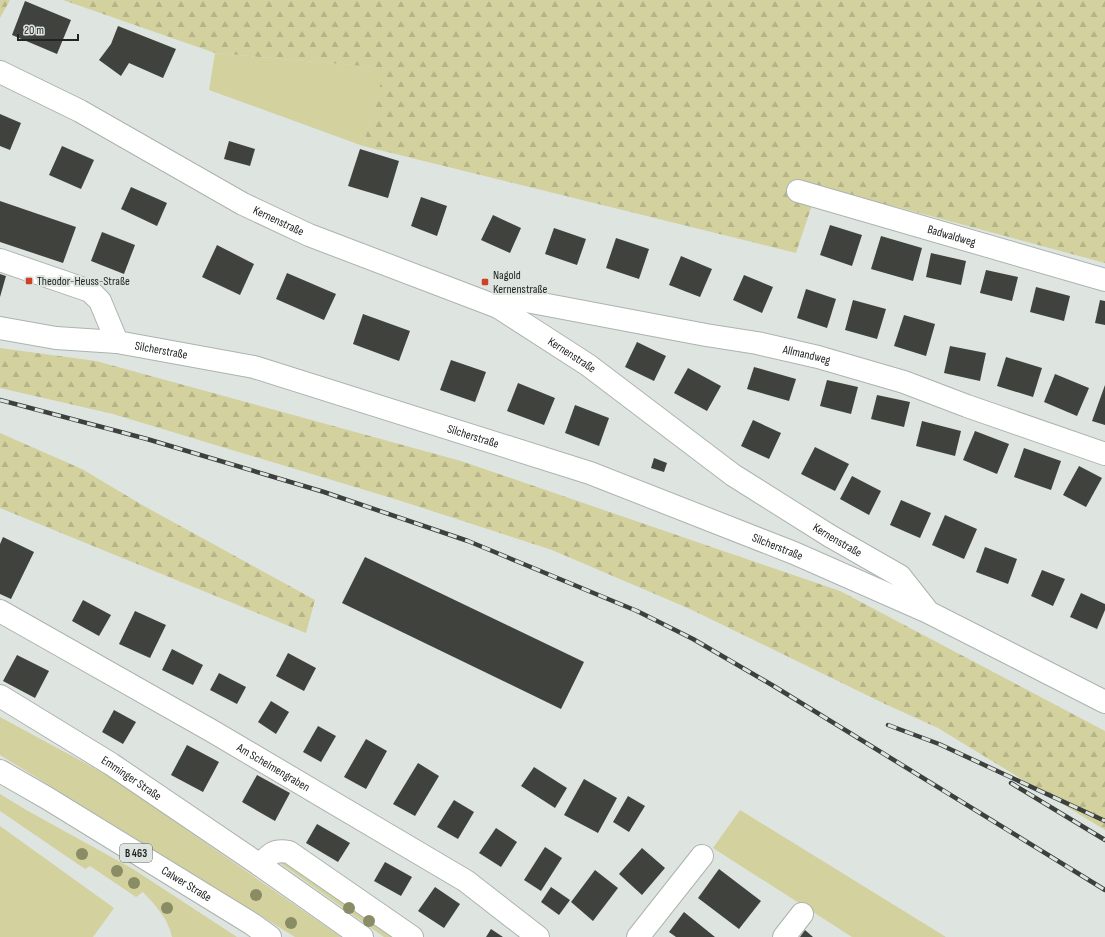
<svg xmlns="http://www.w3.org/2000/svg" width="1105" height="937" font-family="'Sofia Sans Condensed',sans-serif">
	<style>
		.green { fill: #d3d19e }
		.forest { fill: url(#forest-firs) }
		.building { fill: #40433d }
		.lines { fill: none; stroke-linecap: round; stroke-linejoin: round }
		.minor-casing { stroke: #acb3ae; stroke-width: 24 }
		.major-casing { stroke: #acb3ae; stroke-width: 24 }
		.minor { stroke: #fff; stroke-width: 22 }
		.major { stroke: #fff; stroke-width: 22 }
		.rail-casing { stroke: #3d413e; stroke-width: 4.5 }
		.rail { stroke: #dee5e0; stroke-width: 3; stroke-dasharray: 9; stroke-linecap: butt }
		.tree { fill: #8a8c65 }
		.poi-dot { fill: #cc412a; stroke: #dee5e0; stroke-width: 1.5 }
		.labels { text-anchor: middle; stroke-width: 4; stroke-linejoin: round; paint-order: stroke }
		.shield { fill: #dee5e0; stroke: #5a5f5c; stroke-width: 1 }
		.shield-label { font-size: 11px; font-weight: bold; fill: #222523 }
		.street-label { font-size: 12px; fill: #222523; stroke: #dee5e0 }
		.poi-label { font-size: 12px; fill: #222523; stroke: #dee5e0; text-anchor: start }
	</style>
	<defs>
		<pattern id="forest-firs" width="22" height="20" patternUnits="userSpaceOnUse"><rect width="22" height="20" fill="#d3d19e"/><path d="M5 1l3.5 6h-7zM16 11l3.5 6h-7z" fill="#b5b388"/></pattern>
	</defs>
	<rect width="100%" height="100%" fill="#dee5e0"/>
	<g class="green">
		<path d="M215,53L386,68L363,146L209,90Z"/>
		<path d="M0,717L109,776L341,937H295L0,755Z"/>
		<path d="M0,794L28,811L133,869L237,937H172C168,918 156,906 143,892L136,897L90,866L85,869L0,811Z"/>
		<path d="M740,810L946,937H852L713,848Z"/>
		<path d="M0,826L114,908L93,937H0Z"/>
		<path d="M286,859L397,937H384L280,863Z"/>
	</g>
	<g class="forest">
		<path d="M0,0H10L0,18Z"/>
		<path d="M63,0H1105V263L897,207L817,190L796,253L363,146L385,68L215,53Z"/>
		<path d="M0,348L96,361L461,461L840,591L1105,731V830L938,728L885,704L690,609L552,550L398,500L113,414L0,388Z"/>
		<path d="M0,433L82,469L144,506L315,600L306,633L0,508Z"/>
	</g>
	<g class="building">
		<path d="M25,1L71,20L57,54L12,35Z"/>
		<path d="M118,26L176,49L163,78L129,63L121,76L99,60L111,44Z"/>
		<path d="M0,114L21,123L10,150L0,146Z"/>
		<path d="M229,141L255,149L250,166L224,159Z"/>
		<path d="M62,146L94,160L81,189L49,175Z"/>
		<path d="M360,149L399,161L388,198L348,186Z"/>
		<path d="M131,187L167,203L157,226L121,209Z"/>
		<path d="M421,197L447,206L437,236L411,226Z"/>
		<path d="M0,201L76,227L63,263L0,242Z"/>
		<path d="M493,215L521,228L510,253L481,240Z"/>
		<path d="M830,225L862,235L852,266L820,255Z"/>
		<path d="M554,228L586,239L577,265L545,254Z"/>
		<path d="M102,232L135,245L124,274L91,261Z"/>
		<path d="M881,236L922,248L913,281L871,269Z"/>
		<path d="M616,238L649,249L639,279L606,268Z"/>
		<path d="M217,245L254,264L240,295L202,277Z"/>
		<path d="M931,253L966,261L961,285L926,277Z"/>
		<path d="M681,256L712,269L700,297L669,285Z"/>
		<path d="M986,270L1018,277L1012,301L980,293Z"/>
		<path d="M287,273L336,294L324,320L276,299Z"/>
		<path d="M0,274L6,276L0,297Z"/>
		<path d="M744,275L773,287L762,313L733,300Z"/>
		<path d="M1036,287L1070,296L1064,321L1030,312Z"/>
		<path d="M806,289L836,299L827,328L797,318Z"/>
		<path d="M853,300L886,309L877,339L845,330Z"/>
		<path d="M1100,300L1105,301V325L1095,323Z"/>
		<path d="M363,314L410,331L399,361L353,344Z"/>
		<path d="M904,315L935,324L926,356L894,346Z"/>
		<path d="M637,342L666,356L654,381L625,367Z"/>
		<path d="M950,346L986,353L980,381L944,373Z"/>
		<path d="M1006,357L1042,368L1033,397L997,386Z"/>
		<path d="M451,360L486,372L475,402L440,390Z"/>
		<path d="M754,367L796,379L789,401L747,389Z"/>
		<path d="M688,368L721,386L707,411L674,393Z"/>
		<path d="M1055,374L1089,388L1077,416L1044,402Z"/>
		<path d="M827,380L858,387L851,414L820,406Z"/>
		<path d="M518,383L555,398L544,425L507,411Z"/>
		<path d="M1105,385V425L1092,421Z"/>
		<path d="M877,395L910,402L904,427L871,419Z"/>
		<path d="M575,405L609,418L599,446L565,433Z"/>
		<path d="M753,420L781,433L769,459L741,446Z"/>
		<path d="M922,421L961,431L955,456L916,446Z"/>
		<path d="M975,431L1009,444L997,474L963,460Z"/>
		<path d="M815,447L849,464L835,491L801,474Z"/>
		<path d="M1024,448L1061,461L1051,490L1014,477Z"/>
		<path d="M654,458L667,463L664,472L651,468Z"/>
		<path d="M1079,466L1102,478L1086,507L1063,495Z"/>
		<path d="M852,476L881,491L869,515L840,499Z"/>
		<path d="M901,500L931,513L920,538L890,525Z"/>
		<path d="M945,515L977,529L964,559L932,545Z"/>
		<path d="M3,537L34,552L11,599L0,594V544Z"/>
		<path d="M985,547L1017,559L1008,584L976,572Z"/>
		<path d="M365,557L584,662L561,709L342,603Z"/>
		<path d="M1042,570L1065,579L1053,606L1031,596Z"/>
		<path d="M1081,593L1105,604V610L1097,629L1070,617Z"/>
		<path d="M83,600L111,615L99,636L72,621Z"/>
		<path d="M135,611L166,625L150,658L119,644Z"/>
		<path d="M172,649L203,665L193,685L162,670Z"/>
		<path d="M288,653L316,668L304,691L276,676Z"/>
		<path d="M17,655L49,671L35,698L3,681Z"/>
		<path d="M219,673L246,687L237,704L210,690Z"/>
		<path d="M271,701L289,712L276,734L258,722Z"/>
		<path d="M114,710L136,722L123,744L102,732Z"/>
		<path d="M318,726L336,736L321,762L303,752Z"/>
		<path d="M366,739L387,751L366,789L344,777Z"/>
		<path d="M187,745L219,762L203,792L171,775Z"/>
		<path d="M418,763L439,776L415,816L393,804Z"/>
		<path d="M534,767L567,788L555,808L521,786Z"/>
		<path d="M257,775L290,793L275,821L242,802Z"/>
		<path d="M584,779L617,798L598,833L564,815Z"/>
		<path d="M628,796L645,806L629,832L613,822Z"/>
		<path d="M454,800L474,812L458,839L437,827Z"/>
		<path d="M317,824L350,843L338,862L306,843Z"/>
		<path d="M496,828L517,842L501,867L479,853Z"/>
		<path d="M545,847L562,858L541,891L524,880Z"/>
		<path d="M642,848L665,868L642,895L619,874Z"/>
		<path d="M385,862L412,877L401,896L374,881Z"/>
		<path d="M719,869L761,901L739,929L698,898Z"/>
		<path d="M595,870L618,888L593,921L571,902Z"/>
		<path d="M435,887L460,904L444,928L418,911Z"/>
		<path d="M551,887L570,900L559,915L541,902Z"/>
		<path d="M684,912L715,937H676L669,932Z"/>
		<path d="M491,929L503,937H486Z"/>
		<path d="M805,930L813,937H800Z"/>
	</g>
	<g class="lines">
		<defs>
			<g id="minor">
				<path id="s1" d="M0,72L80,111L243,204L309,235L498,307L588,365L733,475L830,536L900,576L926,609"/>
				<path id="s2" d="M798,191L1105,280"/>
				<path d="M0,260L90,291L100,301L117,342"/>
				<path id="s3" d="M498,307L507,304L521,300L706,335L757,343L818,357L904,382L967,406L1105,454"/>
				<path id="s4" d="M0,328L56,338L117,342L254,367L590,473L794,553L928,612L1105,702"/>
				<path id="s5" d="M0,611L212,731L466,881L538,937"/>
				<path id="s6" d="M0,696L111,764L260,865L362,937"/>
				<path d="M260,865C270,854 274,849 289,852L412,937"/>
				<path d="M638,937L702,856"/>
				<path d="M784,937L802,914"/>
			</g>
			<g id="major">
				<path id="s7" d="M0,771L47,798L252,924L270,937"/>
			</g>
		</defs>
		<use href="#minor" class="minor-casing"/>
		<use href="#major" class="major-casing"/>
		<use href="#minor" class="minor"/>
		<use href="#major" class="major"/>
		<defs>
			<g id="rail">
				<path d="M0,400L147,439L324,492L468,541L637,611L693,639L772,685L1105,890"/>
				<path d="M888,725L939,744L1105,821"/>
				<path d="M1011,783L1105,840"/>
			</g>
		</defs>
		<use href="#rail" class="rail-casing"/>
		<use href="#rail" class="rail"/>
	</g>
	<g class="tree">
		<circle cx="82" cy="854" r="6"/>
		<circle cx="117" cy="871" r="6"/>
		<circle cx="134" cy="883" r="6"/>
		<circle cx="256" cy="895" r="6"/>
		<circle cx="167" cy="908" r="6"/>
		<circle cx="349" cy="908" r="6"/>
		<circle cx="369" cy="921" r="6"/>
		<circle cx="291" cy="923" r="6"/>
	</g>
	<g class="poi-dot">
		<rect x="25" y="277" width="8" height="8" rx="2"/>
		<rect x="481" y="278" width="8" height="8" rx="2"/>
	</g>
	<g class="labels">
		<rect class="shield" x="120" y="844" width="32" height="18" rx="3"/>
		<g class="shield-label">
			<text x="136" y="857">B 463</text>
		</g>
		<g class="street-label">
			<text dy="4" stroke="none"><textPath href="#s1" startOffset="316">Kernenstraße</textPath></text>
			<text dy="4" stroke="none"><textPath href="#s2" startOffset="160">Badwaldweg</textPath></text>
			<text dy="4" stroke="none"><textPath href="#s4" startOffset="163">Silcherstraße</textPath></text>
			<text dy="4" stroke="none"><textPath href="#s1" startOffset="640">Kernenstraße</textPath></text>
			<text dy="4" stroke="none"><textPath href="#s3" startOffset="315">Allmandweg</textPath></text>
			<text dy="4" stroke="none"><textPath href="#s4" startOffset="487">Silcherstraße</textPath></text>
			<text dy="4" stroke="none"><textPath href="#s1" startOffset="964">Kernenstraße</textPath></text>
			<text dy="4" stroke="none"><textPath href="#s4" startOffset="811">Silcherstraße</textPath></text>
			<text dy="4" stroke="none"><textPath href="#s5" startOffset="315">Am Schelmengraben</textPath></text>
			<text dy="4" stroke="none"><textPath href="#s6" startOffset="155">Emminger Straße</textPath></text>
			<text dy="4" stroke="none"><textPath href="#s7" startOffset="218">Calwer Straße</textPath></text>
		</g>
		<g class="poi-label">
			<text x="493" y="279">Nagold<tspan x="493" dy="14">Kernenstraße</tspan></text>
			<text x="37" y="285">Theodor-Heuss-Straße</text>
		</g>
	</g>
	<path d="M18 34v6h60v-6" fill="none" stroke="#222523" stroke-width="2"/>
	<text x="24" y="34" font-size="12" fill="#222523" stroke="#dee5e0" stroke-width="3" paint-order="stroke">20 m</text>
</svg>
